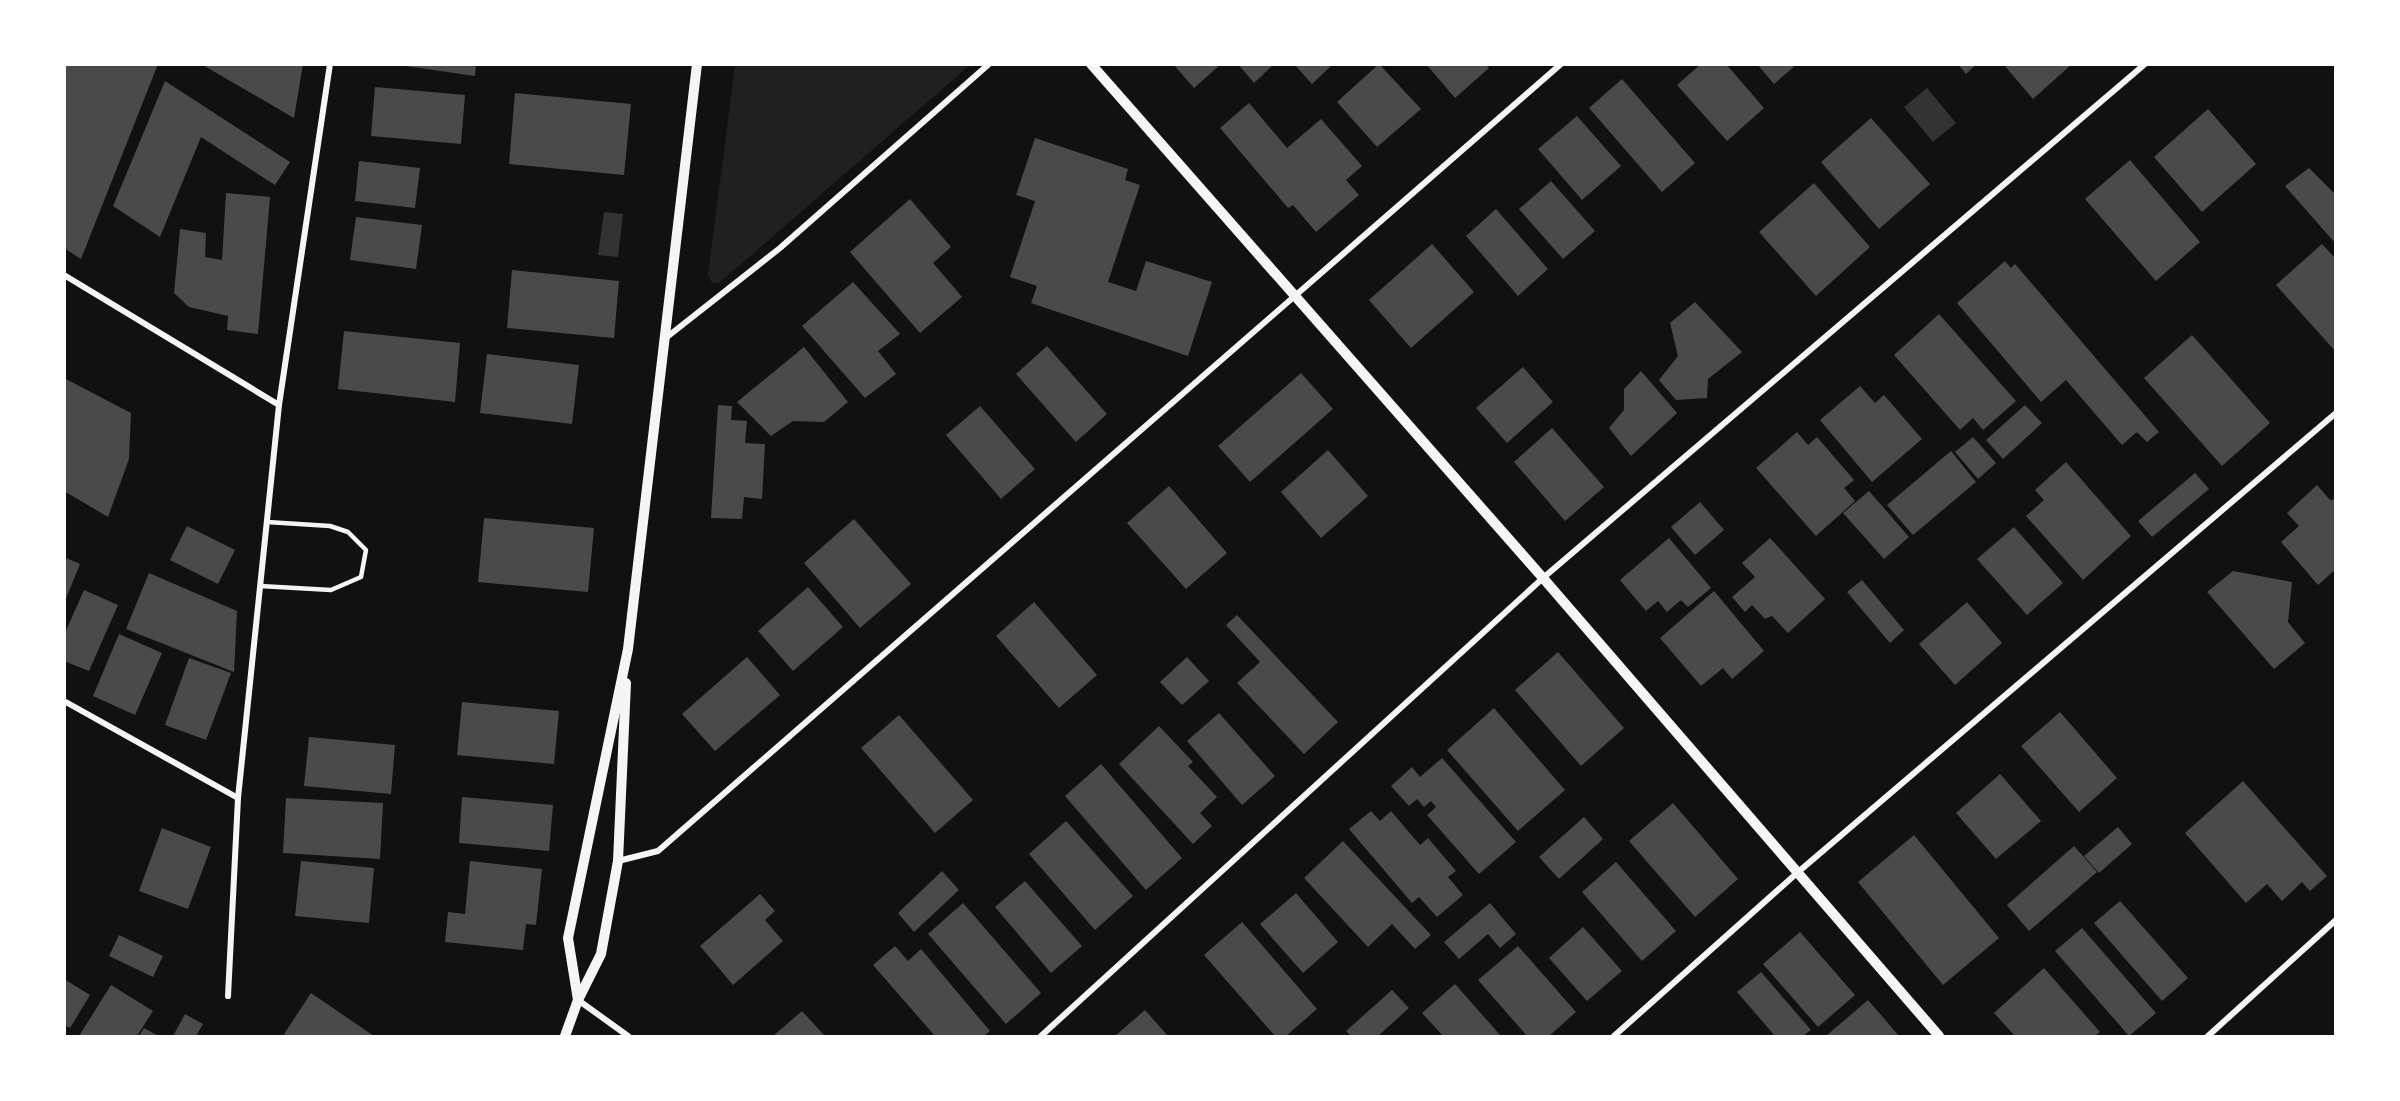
<svg xmlns="http://www.w3.org/2000/svg" width="2400" height="1101" font-family="'DejaVu Sans',sans-serif">
	<style>
		.green { fill: #202020 }
		.water { fill: #333 }
		.building { fill: #4a4a4a }
		.lines { fill: none; stroke-linecap: round; stroke-linejoin: round }
		.service { stroke: #f5f5f5; stroke-width: 4.5 }
		.minor { stroke: #f5f5f5; stroke-width: 6 }
		.tertiary { stroke: #f5f5f5; stroke-width: 10 }
	</style>
	<rect width="100%" height="100%" fill="#111"/>
	<path class="green" d="M735,65V64L970,65L719,283H712L708,275Z"/>
	<g class="water">
		<path d="M1927,88L1956,123L1933,142L1904,107Z"/>
		<path d="M604,212L623,214L618,257L598,255Z"/>
	</g>
	<g class="building">
		<path d="M64,64H158L81,259L64,248Z"/>
		<path d="M201,64H303L294,118Z"/>
		<path d="M392,64H476L475,76Z"/>
		<path d="M1173,64H1221L1194,88Z"/>
		<path d="M1238,64H1274L1254,83Z"/>
		<path d="M1294,64H1333L1312,84Z"/>
		<path d="M1379,64L1421,109L1377,147L1337,102Z"/>
		<path d="M1426,64H1486L1489,68L1455,98Z"/>
		<path d="M1701,64H1726L1764,108L1727,141L1677,85Z"/>
		<path d="M1757,64H1797L1774,84Z"/>
		<path d="M1958,64H1977L1966,74Z"/>
		<path d="M2003,64H2072L2033,99Z"/>
		<path d="M1622,79L1695,163L1662,192L1589,108Z"/>
		<path d="M165,81L290,162L275,185L201,137L160,237L113,206Z"/>
		<path d="M375,87L465,95L461,144L371,136Z"/>
		<path d="M515,93L631,104L624,175L509,164Z"/>
		<path d="M1249,103L1287,148L1321,119L1362,166L1346,180L1359,195L1316,232L1293,205L1288,208L1220,128Z"/>
		<path d="M2208,109L2256,164L2202,212L2154,157Z"/>
		<path d="M1577,116L1621,166L1582,200L1538,149Z"/>
		<path d="M1871,118L1930,184L1879,229L1821,162Z"/>
		<path d="M1035,138L1128,169L1125,180L1140,185L1108,282L1136,291L1146,261L1212,282L1188,356L1031,303L1037,286L1010,277L1035,201L1016,195Z"/>
		<path d="M2130,160L2200,242L2156,281L2085,199Z"/>
		<path d="M359,161L420,168L415,208L355,201Z"/>
		<path d="M2309,168L2336,195V244L2285,186Z"/>
		<path d="M1551,181L1595,231L1563,259L1519,209Z"/>
		<path d="M1814,183L1870,247L1816,296L1759,232Z"/>
		<path d="M226,193L270,197L258,334L227,330L228,316L189,307L174,293L180,229L206,233L205,257L222,260Z"/>
		<path d="M910,199L951,247L933,263L962,297L920,333L850,252Z"/>
		<path d="M1496,209L1548,269L1518,296L1466,236Z"/>
		<path d="M356,217L422,225L416,269L350,260Z"/>
		<path d="M1432,244L1474,292L1411,348L1369,300Z"/>
		<path d="M2322,244L2336,259V352L2276,285Z"/>
		<path d="M2005,261L2011,268L2015,264L2159,432L2147,442L2137,432L2122,445L2066,380L2041,402L1957,303Z"/>
		<path d="M512,270L619,281L614,338L507,328Z"/>
		<path d="M853,282L900,334L878,351L896,374L865,398L802,326Z"/>
		<path d="M1695,302L1742,352L1708,379L1707,398L1676,400L1659,380L1678,356L1670,323Z"/>
		<path d="M1939,314L2016,401L1983,430L1973,418L1960,430L1894,355Z"/>
		<path d="M344,331L460,343L455,402L338,389Z"/>
		<path d="M2192,335L2270,423L2222,466L2144,378Z"/>
		<path d="M1047,346L1107,414L1076,442L1016,374Z"/>
		<path d="M804,347L848,402L824,422L793,421L771,436L737,402Z"/>
		<path d="M487,354L579,365L572,424L480,413Z"/>
		<path d="M1523,367L1553,402L1507,443L1476,408Z"/>
		<path d="M1641,371L1677,413L1631,456L1609,428L1624,410V389Z"/>
		<path d="M1301,373L1333,409L1250,482L1218,446Z"/>
		<path d="M64,378L131,413L129,459L108,517L64,491Z"/>
		<path d="M1860,386L1875,403L1884,395L1922,439L1872,482L1820,420Z"/>
		<path d="M718,405L732,406L731,420L747,421L745,443L765,444L762,499L744,497L742,519L711,518Z"/>
		<path d="M2025,405L2042,423L2003,459L1986,440Z"/>
		<path d="M980,406L1035,469L1001,499L946,435Z"/>
		<path d="M1552,428L1604,487L1565,521L1514,462Z"/>
		<path d="M1797,432L1808,445L1817,437L1854,480L1844,488L1855,501L1816,536L1756,468Z"/>
		<path d="M1973,437L1996,463L1978,479L1955,452Z"/>
		<path d="M1328,450L1368,496L1321,538L1281,492Z"/>
		<path d="M1951,451L1976,482L1913,535L1887,505Z"/>
		<path d="M2066,462L2131,536L2083,580L2026,516L2044,500L2035,490Z"/>
		<path d="M2195,473L2209,489L2152,537L2138,521Z"/>
		<path d="M2317,485L2330,500L2336,499V569L2318,585L2281,542L2299,526L2287,513Z"/>
		<path d="M1169,486L1227,553L1186,589L1127,523Z"/>
		<path d="M1869,491L1909,537L1884,559L1843,513Z"/>
		<path d="M1700,502L1724,530L1695,555L1671,527Z"/>
		<path d="M484,518L594,528L588,592L478,582Z"/>
		<path d="M854,519L911,584L860,628L804,563Z"/>
		<path d="M187,526L235,550L218,584L170,560Z"/>
		<path d="M2014,527L2063,583L2027,615L1977,559Z"/>
		<path d="M1669,538L1711,588L1688,607L1681,600L1667,612L1658,601L1646,611L1620,580Z"/>
		<path d="M1770,538L1825,599L1788,633L1772,616L1765,619L1752,605L1745,612L1732,597L1755,577L1742,563Z"/>
		<path d="M64,557L80,564L65,601H64Z"/>
		<path d="M2233,571L2292,582L2288,622L2305,643L2274,669L2207,592Z"/>
		<path d="M149,573L237,611L234,672L126,629Z"/>
		<path d="M1862,580L1904,630L1890,643L1847,592Z"/>
		<path d="M808,587L843,627L793,671L758,631Z"/>
		<path d="M84,590L118,605L89,671L64,661V635Z"/>
		<path d="M1714,591L1764,651L1732,679L1723,668L1701,686L1660,638Z"/>
		<path d="M1034,602L1097,675L1059,708L996,636Z"/>
		<path d="M1967,602L2002,643L1955,685L1919,644Z"/>
		<path d="M1237,615L1338,722L1304,754L1237,683L1260,662L1226,625Z"/>
		<path d="M119,634L162,653L135,715L93,696Z"/>
		<path d="M1558,652L1624,728L1581,766L1515,690Z"/>
		<path d="M747,657L780,695L715,751L682,714Z"/>
		<path d="M1187,657L1209,681L1182,705L1160,682Z"/>
		<path d="M189,658L231,673L206,740L165,725Z"/>
		<path d="M462,702L559,711L554,764L457,755Z"/>
		<path d="M1494,708L1565,790L1518,831L1447,750Z"/>
		<path d="M2060,712L2117,778L2079,812L2021,746Z"/>
		<path d="M1219,713L1275,776L1242,805L1187,741Z"/>
		<path d="M899,715L973,800L935,833L861,748Z"/>
		<path d="M1159,726L1193,762L1188,766L1217,797L1200,813L1212,826L1193,844L1119,764Z"/>
		<path d="M309,737L395,745L391,794L304,786Z"/>
		<path d="M1442,758L1516,842L1479,874L1427,815L1436,807L1431,801L1424,807L1417,799L1409,806L1391,786L1412,767L1420,777Z"/>
		<path d="M1101,764L1182,858L1146,890L1065,796Z"/>
		<path d="M2000,774L2041,821L1996,859L1956,813Z"/>
		<path d="M2243,781L2327,876L2310,891L2302,882L2282,901L2267,884L2246,903L2185,833Z"/>
		<path d="M462,797L553,805L549,851L459,843Z"/>
		<path d="M286,798L383,803L380,859L283,853Z"/>
		<path d="M1673,803L1738,879L1695,917L1629,841Z"/>
		<path d="M1371,811L1380,821L1391,811L1420,845L1428,838L1456,871L1448,877L1463,895L1437,917L1419,897L1412,903L1349,829Z"/>
		<path d="M1584,817L1603,839L1559,879L1539,857Z"/>
		<path d="M1066,821L1133,896L1095,930L1029,854Z"/>
		<path d="M2118,827L2132,844L2099,873L2084,856Z"/>
		<path d="M162,828L211,847L188,909L139,891Z"/>
		<path d="M1914,835L1999,938L1943,985L1858,882Z"/>
		<path d="M1343,841L1431,935L1415,949L1392,924L1368,947L1304,878Z"/>
		<path d="M2074,846L2097,872L2029,931L2007,905Z"/>
		<path d="M301,861L374,868L369,923L295,916Z"/>
		<path d="M470,861L542,869L536,925L526,924L523,950L445,942L448,912L465,914Z"/>
		<path d="M1616,862L1676,931L1642,961L1582,892Z"/>
		<path d="M942,871L959,890L914,932L898,913Z"/>
		<path d="M1025,881L1082,946L1051,973L995,907Z"/>
		<path d="M1296,893L1338,942L1303,973L1260,924Z"/>
		<path d="M760,894L775,911L765,920L783,941L733,985L700,946Z"/>
		<path d="M2120,901L2188,978L2162,1001L2094,923Z"/>
		<path d="M963,903L1041,993L1006,1024L928,934Z"/>
		<path d="M1490,903L1516,934L1500,948L1488,934L1459,959L1444,942Z"/>
		<path d="M1242,922L1317,1009L1286,1036H1275L1204,955Z"/>
		<path d="M1583,927L1622,971L1587,1001L1549,958Z"/>
		<path d="M2082,928L2156,1013L2129,1036L2055,951Z"/>
		<path d="M1800,932L1855,995L1818,1027L1763,964Z"/>
		<path d="M119,935L163,956L153,977L109,956Z"/>
		<path d="M895,946L908,961L921,949L990,1031L984,1036H935L873,965Z"/>
		<path d="M1518,946L1576,1012L1549,1036H1527L1478,980Z"/>
		<path d="M2044,968L2100,1032L2095,1036H2015L1994,1013Z"/>
		<path d="M1761,972L1811,1030L1803,1036H1775L1737,992Z"/>
		<path d="M64,979L90,995L70,1028L64,1025Z"/>
		<path d="M1455,984L1501,1036H1443L1422,1013Z"/>
		<path d="M111,985L153,1011L137,1036H79Z"/>
		<path d="M1392,990L1409,1008L1378,1036H1351L1346,1031Z"/>
		<path d="M311,993L374,1036H288L284,1034Z"/>
		<path d="M1868,1000L1899,1036H1826Z"/>
		<path d="M1145,1010L1168,1036H1115Z"/>
		<path d="M802,1011L825,1036H773Z"/>
		<path d="M185,1014L203,1024L196,1036H173Z"/>
		<path d="M144,1028L158,1036H139Z"/>
	</g>
	<g class="lines">
		<path class="service" d="M260,586L331,590L361,577L366,550L348,532L330,526L267,522"/>
		<g class="minor">
			<path d="M64,275L279,405"/>
			<path d="M667,337L780,248L989,64"/>
			<path d="M64,701L238,798"/>
			<path d="M618,861L658,851L1561,64"/>
			<path d="M228,996L238,798L279,405L330,64"/>
			<path d="M578,1000L628,1036"/>
			<path d="M1041,1036L1543,578L2145,64"/>
			<path d="M1614,1036L1797,873L2336,413"/>
			<path d="M2208,1036L2336,920"/>
		</g>
		<g class="tertiary">
			<path d="M1091,64L1543,578L1939,1036"/>
			<path d="M578,1000L568,938L628,649L697,64"/>
			<path d="M565,1036L578,1000L601,954L618,861L626,683"/>
		</g>
	</g>
	<rect width="2400" height="1101" fill="none" stroke="#ffffff" stroke-width="132"/>
</svg>
